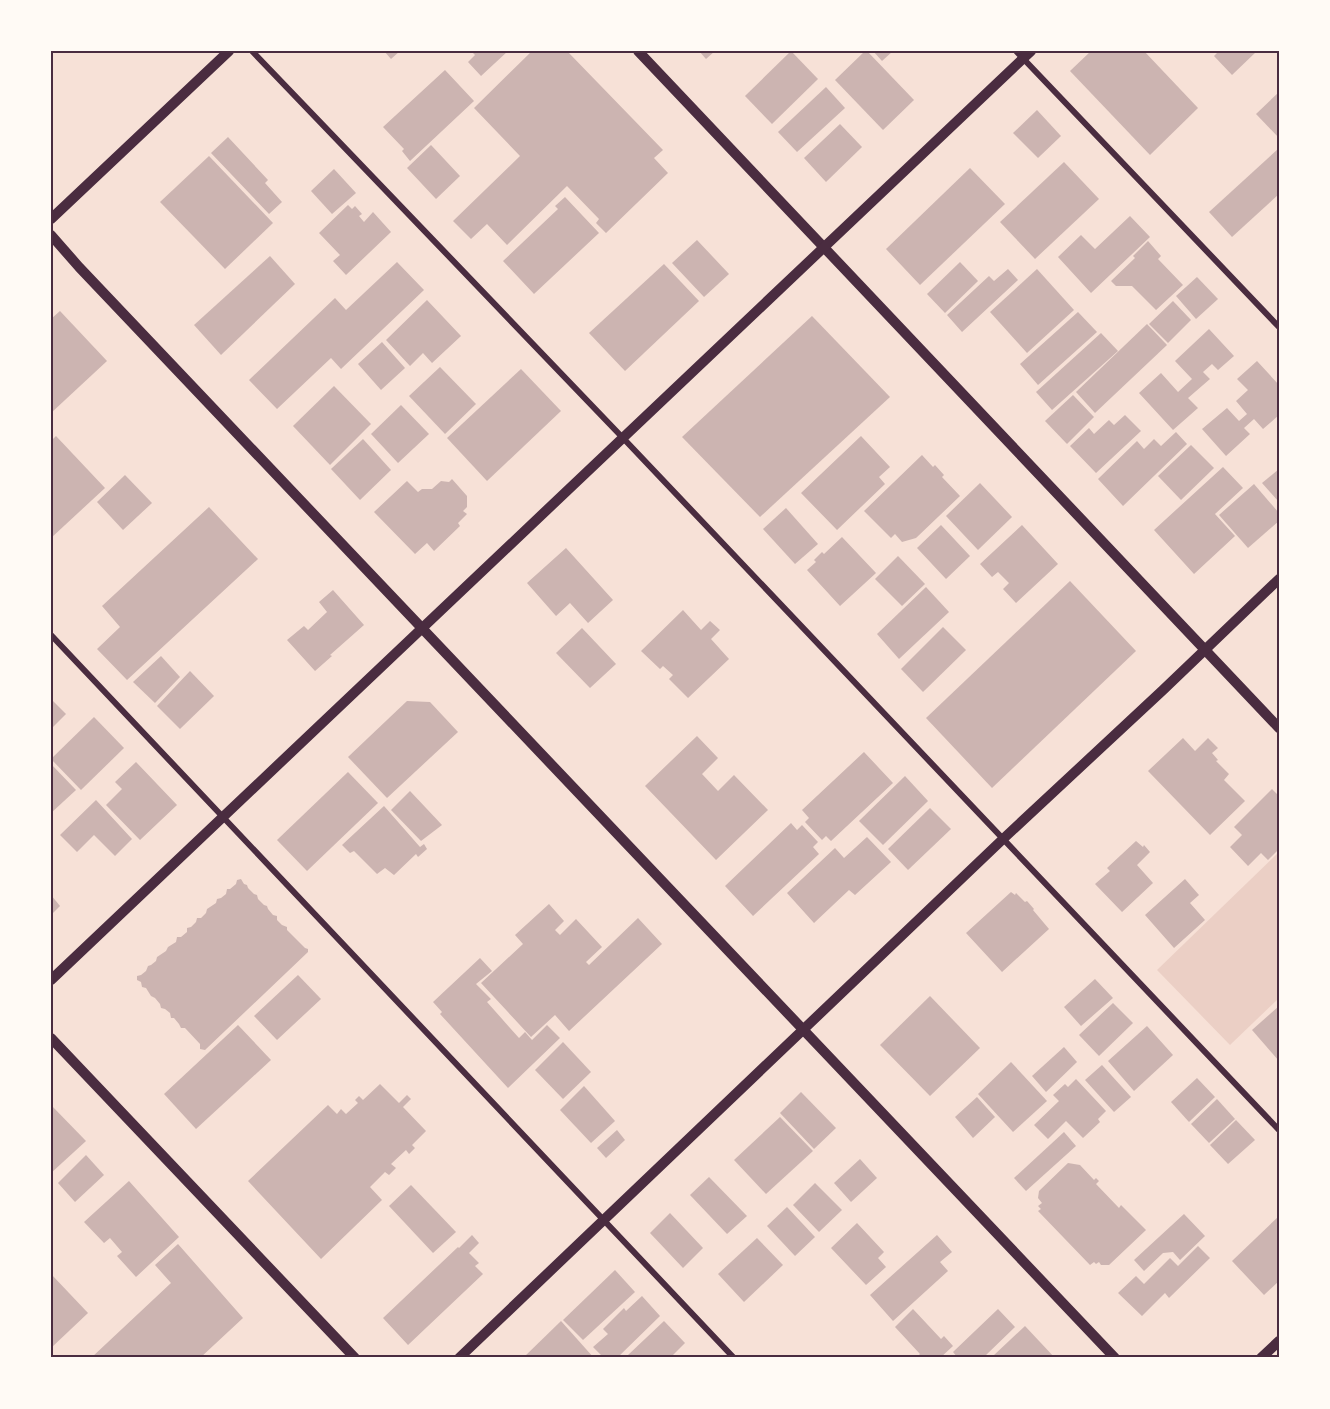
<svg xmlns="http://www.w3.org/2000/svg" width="1330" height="1409" font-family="'Open Sans',sans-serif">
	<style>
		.green { fill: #ebcfc5 }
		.building { fill: #ccb4b1 }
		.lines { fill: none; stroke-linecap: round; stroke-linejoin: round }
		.minor { stroke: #4a2c40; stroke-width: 6 }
		.tertiary { stroke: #4a2c40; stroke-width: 10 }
		.neatline { fill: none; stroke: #4a2c40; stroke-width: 2 }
	</style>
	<rect width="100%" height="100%" fill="#f7e1d7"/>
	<path class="green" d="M1279,852V998L1230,1045L1157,970Z"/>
	<g class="building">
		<path d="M384,51H400L391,59Z"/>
		<path d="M471,51H508L481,76L468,62L475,55Z"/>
		<path d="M532,51H567L663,150L654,158L668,173L606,233L596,223L599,219L567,186L507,245L487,224L471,239L453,221L520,156L474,108Z"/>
		<path d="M699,51H715L706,59Z"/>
		<path d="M791,51L818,79L772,124L745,96Z"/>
		<path d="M865,51H867L914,100L883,130L835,80Z"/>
		<path d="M873,51H893L882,61Z"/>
		<path d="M1091,51H1144L1198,108L1150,155L1070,71Z"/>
		<path d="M1219,51H1257L1232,75L1214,56Z"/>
		<path d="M445,70L474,101L410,161L402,151L404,149L383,127Z"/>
		<path d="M826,87L845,108L797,152L778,132Z"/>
		<path d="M1279,92V138L1256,114Z"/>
		<path d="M1037,110L1061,136L1038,158L1013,133Z"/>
		<path d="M840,124L862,147L826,182L804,158Z"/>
		<path d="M228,137L268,180L265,183L282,202L269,214L211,153Z"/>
		<path d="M431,145L460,176L436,199L407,168Z"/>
		<path d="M1279,148V194L1232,237L1209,212Z"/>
		<path d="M209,156L273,223L225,269L160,202Z"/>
		<path d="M1064,162L1099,199L1035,259L1000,222Z"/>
		<path d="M970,168L1005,204L920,285L886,249Z"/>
		<path d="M334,169L356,193L332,214L311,191Z"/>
		<path d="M565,197L599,233L534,294L503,261L558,209L555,206Z"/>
		<path d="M348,205L352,209L355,206L362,214L359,216L364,222L373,212L391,232L346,275L333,261L340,255L319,233Z"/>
		<path d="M1130,216L1150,237L1091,293L1058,257L1081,235L1095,249Z"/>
		<path d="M697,240L729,274L704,297L672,263Z"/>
		<path d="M1148,241L1161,256L1158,259L1183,285L1156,310L1132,286H1116L1111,281L1135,258L1133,256Z"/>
		<path d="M270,256L295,284L221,355L194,325Z"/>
		<path d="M397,262L424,290L341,369L331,358L277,409L249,380L335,298L346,310Z"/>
		<path d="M960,262L978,281L945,313L927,294Z"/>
		<path d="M664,264L699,301L625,371L589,333Z"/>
		<path d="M1008,269L1018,280L962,332L947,315L989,276L994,281Z"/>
		<path d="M1037,269L1074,310L1027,353L990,312Z"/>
		<path d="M1197,277L1218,299L1196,319L1176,296Z"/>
		<path d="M427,300L461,336L432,363L423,353L410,366L386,340Z"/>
		<path d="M1173,301L1191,320L1168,343L1149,324Z"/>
		<path d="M60,311L107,361L51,413V319Z"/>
		<path d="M1078,312L1097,332L1038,385L1020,364Z"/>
		<path d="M812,316L890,397L760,517L682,437Z"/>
		<path d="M1147,324L1167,345L1095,413L1076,392Z"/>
		<path d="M1209,329L1234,356L1218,370L1212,364L1203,372L1210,379L1188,398L1198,408L1173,430L1139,393L1161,373L1178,392L1192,379L1175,361Z"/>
		<path d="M1101,333L1118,351L1052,410L1036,392Z"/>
		<path d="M382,342L405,368L381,390L358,364Z"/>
		<path d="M1257,361L1279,385V415L1263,429L1254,419L1244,428L1250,434L1226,456L1202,429L1227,408L1239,421L1247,414L1236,401L1248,390L1237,379Z"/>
		<path d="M440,367L476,404L445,434L409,396Z"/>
		<path d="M521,369L561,411L487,481L447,438Z"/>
		<path d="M334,386L371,424L330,465L293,426Z"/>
		<path d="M1073,395L1094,417L1067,444L1045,421Z"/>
		<path d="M401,405L429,434L398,463L371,434Z"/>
		<path d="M1125,415L1141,431L1096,473L1070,446L1089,428L1094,434L1109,420L1114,425Z"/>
		<path d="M1176,432L1187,444L1123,506L1098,479L1137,441L1144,449L1154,439L1161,446Z"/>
		<path d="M56,436L105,488L51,538V441Z"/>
		<path d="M861,436L890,467L879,477L885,484L837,530L801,493Z"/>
		<path d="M363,439L391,470L360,500L331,469Z"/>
		<path d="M1191,445L1214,468L1181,500L1158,476Z"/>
		<path d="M922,455L933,467L935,465L944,475L942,477L960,496L916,538L902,542L895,534L891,538L864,511Z"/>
		<path d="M1223,467L1243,488L1215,514L1235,536L1194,574L1154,530Z"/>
		<path d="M1279,469V502L1262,483Z"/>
		<path d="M125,475L152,503L123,530L97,502Z"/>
		<path d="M452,479L467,496V507L463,511L467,514L458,523L460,526L434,551L427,543L415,554L374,512L407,481L418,492L422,489H432L441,481L449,482Z"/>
		<path d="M980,483L1012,517L978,550L946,516Z"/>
		<path d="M1254,484L1279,513V521L1248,548L1219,515Z"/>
		<path d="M209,507L258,559L127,680L97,649L120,627L102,606Z"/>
		<path d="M786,508L818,544L795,564L763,529Z"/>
		<path d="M941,525L970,556L946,579L917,548Z"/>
		<path d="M1022,525L1058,564L1016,603L1003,589L1009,583L998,572L992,577L980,564Z"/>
		<path d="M842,537L876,573L840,606L807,570L816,562L814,560L822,552L824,554Z"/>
		<path d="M566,548L613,600L588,623L570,603L556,616L527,583Z"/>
		<path d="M898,556L925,584L902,606L875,579Z"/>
		<path d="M1070,581L1136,651L992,788L926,718Z"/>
		<path d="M926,587L949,612L899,659L877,634Z"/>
		<path d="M333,590L364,625L330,655L332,656L315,671L287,640L304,626L308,630L327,612L319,602Z"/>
		<path d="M683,610L701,630L710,621L720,630L711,639L729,659L688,698L669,679L673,675L663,666L660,669L641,651Z"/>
		<path d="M943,627L966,650L923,692L901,669Z"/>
		<path d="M582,628L616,664L590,688L556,653Z"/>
		<path d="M161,656L180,677L155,703L133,682Z"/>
		<path d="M190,671L214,696L180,729L157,706Z"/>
		<path d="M51,699L66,714L51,729Z"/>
		<path d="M407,701L430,702L458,732L387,798L348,757Z"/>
		<path d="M94,717L124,748L81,790L51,759Z"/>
		<path d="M697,736L718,758L702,774L718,791L734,775L768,810L716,860L645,786Z"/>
		<path d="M1183,738L1195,751L1208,738L1218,748L1212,753L1218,760L1216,761L1229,774L1224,780L1245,801L1210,835L1148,771Z"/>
		<path d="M864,752L893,783L831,841L826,836L822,840L805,822L809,818L802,810Z"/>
		<path d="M136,762L177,805L140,840L106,805L122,789L115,782Z"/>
		<path d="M51,764L76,790L51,813Z"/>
		<path d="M348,772L378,803L307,871L277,840Z"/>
		<path d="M905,776L928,801L883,845L859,821Z"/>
		<path d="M1272,789L1279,796V849L1268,860L1261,853L1248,866L1230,847L1242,835L1234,827Z"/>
		<path d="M410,791L442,825L421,841L391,810Z"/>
		<path d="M96,800L132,839L115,856L94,835L77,852L60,835Z"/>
		<path d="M384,806L420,847L424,844L427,849L418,857L416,854L394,875L385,868L377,874L354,851L350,853L342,845Z"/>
		<path d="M930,808L951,829L908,870L888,849Z"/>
		<path d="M791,823L797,830L802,825L818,842L813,847L819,854L753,916L725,886Z"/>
		<path d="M867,837L891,862L855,895L849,890L814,923L787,893L835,848L844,858Z"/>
		<path d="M1136,841L1143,847L1144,845L1150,852L1137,865L1153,883L1122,912L1095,884L1110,871L1107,868Z"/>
		<path d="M241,879L244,884L247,885L248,888L254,894L257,895L258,899L264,905L267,906L268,909L273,915L277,916V920L282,925L287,927V930L305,948L308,949V952L205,1050L200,1049V1044L185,1028H181L179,1024L174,1018H171L170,1013L165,1009L161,1008L160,1004L155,998L151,996L146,988L142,987L141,982L137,980V976L141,975L146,971L148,966L151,965L156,961L157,957L166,951L168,947L176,942L177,937H181L187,932V928L191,927L196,922L197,918H201L206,913L207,909L216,903L217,899L221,898L226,894L227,889H230L236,884L237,880Z"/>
		<path d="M1185,879L1199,895L1190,903L1205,920L1174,948L1145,915Z"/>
		<path d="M1011,892L1015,895L1016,893L1025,902L1027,901L1034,909L1033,910L1049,929L1002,972L966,933Z"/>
		<path d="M51,895L60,906L51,915Z"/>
		<path d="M549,904L564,921L555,930L560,935L576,919L602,947L586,962L589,965L638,918L662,944L569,1031L555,1015L531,1037L481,983L523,944L515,935Z"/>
		<path d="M480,958L492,971L476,984L491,999L487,1002L519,1038L525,1032L532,1040L547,1025L560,1038L508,1088L440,1014L442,1012L433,1002Z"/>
		<path d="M298,975L321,999L277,1040L254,1016Z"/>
		<path d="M1095,979L1113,998L1081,1026L1064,1007Z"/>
		<path d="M930,996L980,1048L930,1096L880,1045Z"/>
		<path d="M1113,1003L1133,1023L1099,1056L1079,1035Z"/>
		<path d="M1279,1006V1061L1252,1030Z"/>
		<path d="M238,1025L271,1060L196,1129L164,1094Z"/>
		<path d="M1147,1026L1173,1055L1134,1091L1108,1061Z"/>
		<path d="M563,1042L591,1072L563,1099L535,1070Z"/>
		<path d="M1064,1047L1077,1062L1046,1092L1032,1076Z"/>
		<path d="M1011,1062L1047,1101L1013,1132L978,1094Z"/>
		<path d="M1102,1065L1131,1097L1114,1112L1085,1080Z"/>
		<path d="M1197,1078L1215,1097L1189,1122L1171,1102Z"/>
		<path d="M1076,1079L1106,1111L1098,1119L1100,1122L1083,1138L1066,1121L1048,1139L1034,1125L1059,1101L1053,1095L1065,1084L1068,1087Z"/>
		<path d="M380,1084L399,1103L407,1095L411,1099L403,1107L426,1131L412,1145L415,1148L409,1154L406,1150L391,1164L396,1168L389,1175L385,1172L370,1187L382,1200L321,1259L248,1181L328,1105L337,1114L341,1109L346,1114L358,1103L355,1100L359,1096L363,1100Z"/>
		<path d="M584,1086L615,1121L591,1143L560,1110Z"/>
		<path d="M801,1092L836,1128L814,1149L780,1113Z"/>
		<path d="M977,1097L995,1117L973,1138L955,1117Z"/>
		<path d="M1217,1099L1235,1119L1209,1143L1191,1124Z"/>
		<path d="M51,1105L86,1141L51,1173Z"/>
		<path d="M780,1117L813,1151L766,1194L734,1160Z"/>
		<path d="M1236,1120L1255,1140L1228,1164L1210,1145Z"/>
		<path d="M617,1130L625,1140L606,1158L597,1148Z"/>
		<path d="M1064,1132L1076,1146L1026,1191L1014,1178Z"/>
		<path d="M86,1155L104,1175L75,1202L58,1183Z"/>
		<path d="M860,1159L877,1178L851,1202L834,1183Z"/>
		<path d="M1068,1163L1080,1165L1094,1180L1096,1178L1099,1181L1096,1184L1119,1208L1121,1205L1146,1230L1109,1265H1101L1099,1262L1096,1264L1094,1262L1090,1265L1038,1211L1041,1209L1038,1206L1042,1203L1038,1198L1039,1191Z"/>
		<path d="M709,1177L747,1216L727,1234L690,1195Z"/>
		<path d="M129,1181L179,1237L136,1277L117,1256L122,1252L110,1238L104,1243L84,1222Z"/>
		<path d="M815,1183L842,1210L819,1232L793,1205Z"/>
		<path d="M411,1185L456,1232L433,1253L389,1206Z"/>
		<path d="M787,1207L815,1237L795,1256L767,1226Z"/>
		<path d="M670,1213L703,1248L683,1268L650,1233Z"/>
		<path d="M1184,1214L1205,1236L1180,1260L1173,1252L1163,1253L1144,1271L1134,1260Z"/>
		<path d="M1279,1216V1281L1264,1295L1232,1261Z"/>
		<path d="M857,1223L884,1252L878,1258L886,1267L866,1285L831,1248Z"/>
		<path d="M472,1235L479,1243L469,1253L479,1263L475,1266L483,1274L408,1345L383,1318L458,1247L459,1248Z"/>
		<path d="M937,1235L952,1252L940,1262L948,1271L893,1321L870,1295Z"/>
		<path d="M757,1238L783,1265L744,1302L718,1274Z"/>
		<path d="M178,1244L243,1318L200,1358H91L171,1283L155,1265Z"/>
		<path d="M1198,1246L1210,1258L1169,1298L1165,1293L1142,1316L1118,1293L1136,1276L1144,1284L1170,1258L1178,1266Z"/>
		<path d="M615,1270L635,1292L583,1340L563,1320Z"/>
		<path d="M51,1274L88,1313L51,1348Z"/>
		<path d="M642,1296L660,1316L617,1358H604L593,1347L608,1334L603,1329L624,1308L626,1311Z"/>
		<path d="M913,1309L941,1339L944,1336L953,1346L940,1358H920L918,1356L920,1354L895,1327Z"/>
		<path d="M998,1309L1015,1327L986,1355L989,1358H958L953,1352Z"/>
		<path d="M561,1321L594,1358H523Z"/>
		<path d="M664,1321L685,1343L670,1358H630L628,1355Z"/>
		<path d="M1025,1326L1055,1358H995L993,1356Z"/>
	</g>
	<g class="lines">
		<g class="minor">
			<path d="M252,51L623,438L1279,1130"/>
			<path d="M1016,51L1279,327"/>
			<path d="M51,635L734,1358"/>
		</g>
		<g class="tertiary">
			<path d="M638,51L1279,728"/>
			<path d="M51,219L229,51"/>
			<path d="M51,235L79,267L1115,1358"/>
			<path d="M51,980L1031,51"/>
			<path d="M51,1038L355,1358"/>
			<path d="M459,1358L1003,839L1163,690L1279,579"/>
			<path d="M1261,1358L1279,1341"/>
		</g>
	</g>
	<rect width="1330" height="1409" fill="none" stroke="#fffaf5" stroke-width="105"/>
	<rect x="52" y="52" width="1226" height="1304" class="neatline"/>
</svg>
